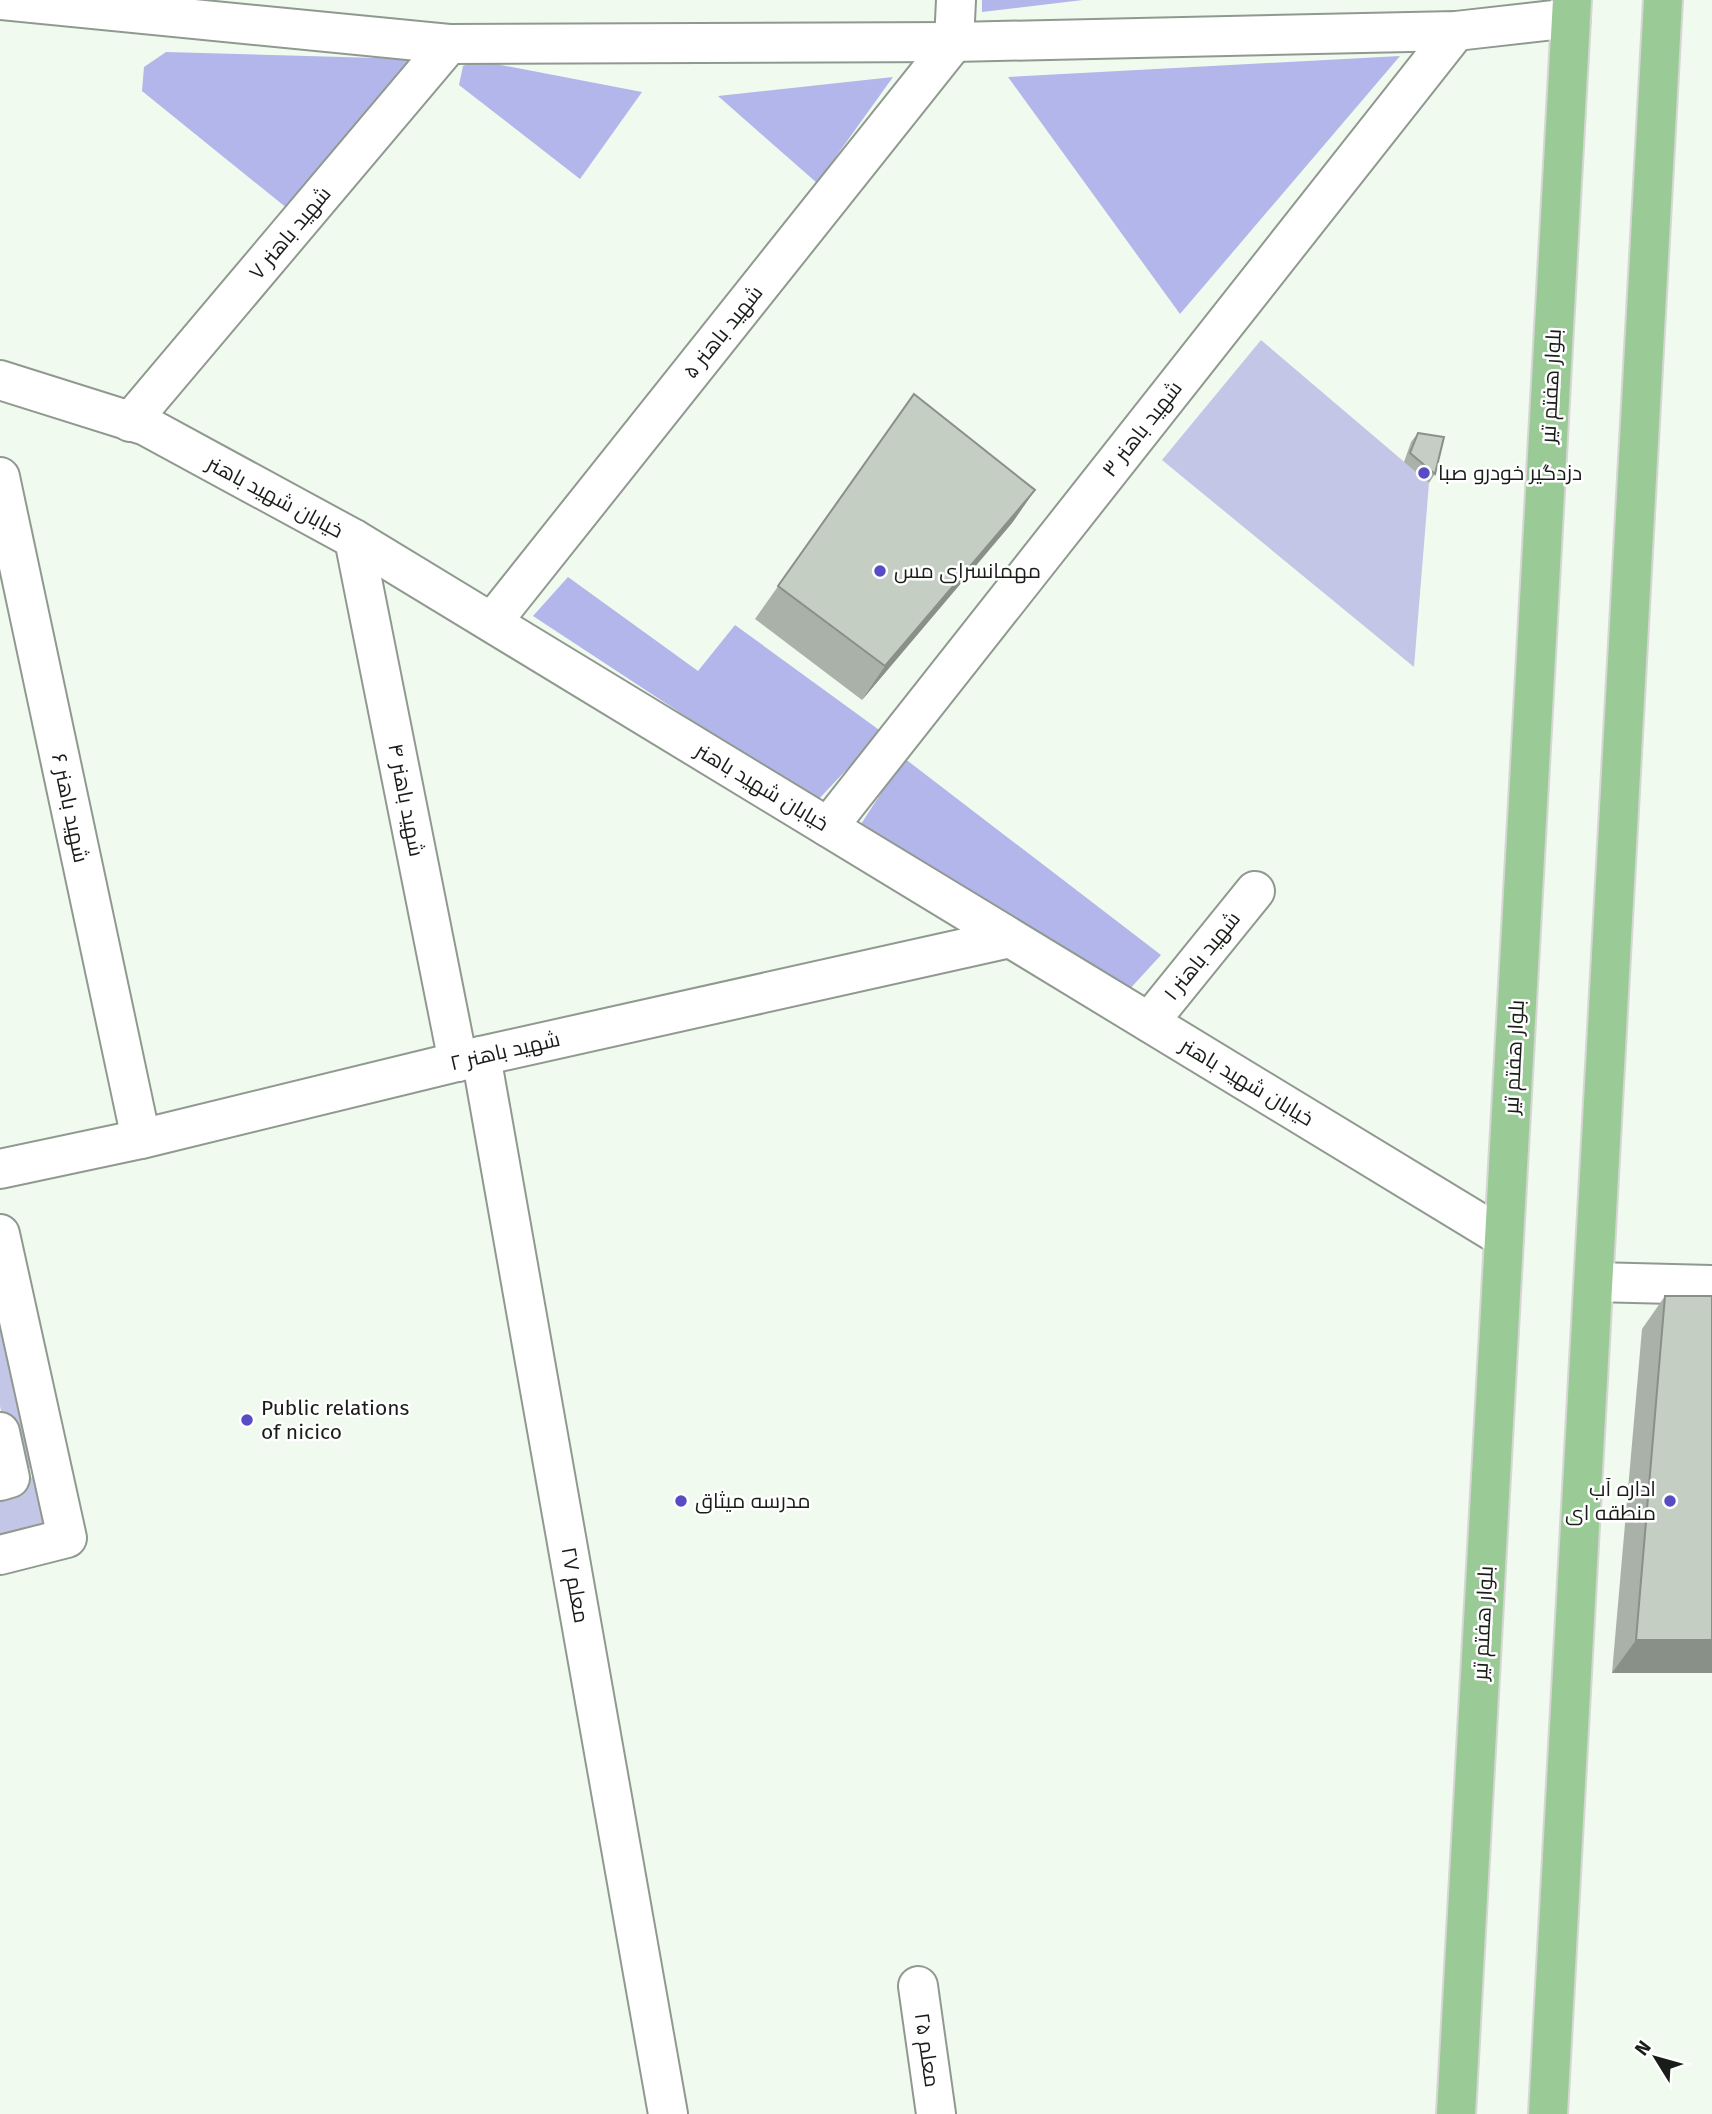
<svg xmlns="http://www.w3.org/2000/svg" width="1712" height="2114" font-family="'Fira Sans',Cairo,sans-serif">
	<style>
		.green { fill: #c4c6e7 }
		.forest { fill: #b3b6ea }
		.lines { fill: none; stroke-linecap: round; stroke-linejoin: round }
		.street-casing { stroke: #90998f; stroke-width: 42 }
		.primary-casing { stroke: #d6d6d5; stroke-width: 42 }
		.street { stroke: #fff; stroke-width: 38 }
		.primary { stroke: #9aca95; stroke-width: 38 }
		.wall { fill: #a9b1a8 }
		.shaded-wall { fill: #899088 }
		.building { fill: #c4cec3; stroke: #899088; stroke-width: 2 }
		.poi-dot { fill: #574cc4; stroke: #fff; stroke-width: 2.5 }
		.labels { text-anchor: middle; stroke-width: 5; stroke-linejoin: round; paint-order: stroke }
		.street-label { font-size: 21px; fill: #191c18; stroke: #fff }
		.poi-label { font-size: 21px; fill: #191c18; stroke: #fff; text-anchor: start }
	</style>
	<rect width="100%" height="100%" fill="#f1faef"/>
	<g class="green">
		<path d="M1261,340L1429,483L1414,667L1162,460Z"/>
		<path d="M0,1261L45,1464L14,1472L0,1406Z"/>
		<path d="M48,1473L60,1535L0,1550V1486Z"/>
	</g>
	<g class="forest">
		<path d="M982,0H1083L982,12Z"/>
		<path d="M166,52L412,59L288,209L142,91L144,67Z"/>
		<path d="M1400,56L1180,314L1008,77Z"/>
		<path d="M475,60L642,92L580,179L459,85L463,66Z"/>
		<path d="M893,77L817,183L718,96Z"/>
		<path d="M568,577L698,671L735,625L882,732L816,802L533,616Z"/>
		<path d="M904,758L1161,955L1127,992L861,824Z"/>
	</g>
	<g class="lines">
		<defs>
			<g id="street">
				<path d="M0,0L449,44L954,42L1456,31L1571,18"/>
				<path d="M0,380L146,426L354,539L1504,1238"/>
				<path d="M130,422L449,44"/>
				<path d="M0,477L141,1139"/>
				<path d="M354,539L458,1062"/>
				<path d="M492,622L954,42L956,0"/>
				<path d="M828,827L1456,31"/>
				<path d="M1149,1022L1255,891"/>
				<path d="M481,1056L668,2114"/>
				<path d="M0,1169L141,1139L481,1056L1010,938"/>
				<path d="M0,1234L67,1538L0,1555"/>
				<path d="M1594,1282L1712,1285"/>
				<path d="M0,1432L10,1478L0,1481"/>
				<path d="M918,1986L936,2114"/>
			</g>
			<g id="primary">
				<path d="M1456,2114L1572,0"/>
				<path d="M1548,2114L1663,0"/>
			</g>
		</defs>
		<use href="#street" class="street-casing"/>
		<use href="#primary" class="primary-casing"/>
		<use href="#street" class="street"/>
		<use href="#primary" class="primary"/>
	</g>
	<g class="wall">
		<path d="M914,394L1035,490L1012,523L862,700L755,619Z"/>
		<path d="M1418,433L1435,474L1429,483L1404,462L1411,442Z"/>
		<path d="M1665,1296L1712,1673H1612L1642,1329Z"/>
	</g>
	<g class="shaded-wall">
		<path d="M1035,490L1012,523L862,700L885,666Z"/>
		<path d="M1636,1640H1712V1673H1612Z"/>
	</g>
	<g class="building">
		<path d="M914,394L1035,490L885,666L778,586Z"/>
		<path d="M1418,433L1444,437L1435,474L1410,453Z"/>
		<path d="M1665,1296H1712V1640H1636Z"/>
	</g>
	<g class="poi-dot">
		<circle cx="1424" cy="473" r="7"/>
		<circle cx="880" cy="571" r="7"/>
		<circle cx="247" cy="1420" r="7"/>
		<circle cx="681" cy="1501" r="7"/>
		<circle cx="1670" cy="1501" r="7"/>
	</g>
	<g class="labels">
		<g class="street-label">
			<text transform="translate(290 233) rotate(-50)" y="7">شهید باهنر ۷</text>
			<text transform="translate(723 332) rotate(-51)" y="7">شهید باهنر ۵</text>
			<text transform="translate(1551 386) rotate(-87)" y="7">بلوار هفتم تیر</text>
			<text transform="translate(1142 429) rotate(-52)" y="7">شهید باهنر ۳</text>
			<text transform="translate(275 497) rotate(28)" y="7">خیابان شهید باهنر</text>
			<text transform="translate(762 787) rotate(31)" y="7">خیابان شهید باهنر</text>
			<text transform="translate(406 800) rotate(79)" y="7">شهید باهنر ۴</text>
			<text transform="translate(70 808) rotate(78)" y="7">شهید باهنر ۶</text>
			<text transform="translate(1202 956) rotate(-51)" y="7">شهید باهنر ۱</text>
			<text transform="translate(505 1051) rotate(-13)" y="7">شهید باهنر ۲</text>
			<text transform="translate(1514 1057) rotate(-87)" y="7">بلوار هفتم تیر</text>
			<text transform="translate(1247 1082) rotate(31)" y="7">خیابان شهید باهنر</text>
			<text transform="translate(575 1585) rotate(80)" y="7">معلم ۲۷</text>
			<text transform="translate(1483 1623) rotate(-87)" y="7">بلوار هفتم تیر</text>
			<text transform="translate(927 2050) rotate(82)" y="7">معلم ۲۵</text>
		</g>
		<g class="poi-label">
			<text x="1438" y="480">دزدگیر خودرو صبا</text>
			<text x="894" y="578">مهمانسرای مس</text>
			<text x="261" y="1415">Public relations<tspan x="261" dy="24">of nicico</tspan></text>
			<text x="1656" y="1496" text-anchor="end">اداره آب<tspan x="1656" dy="24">منطقه ای</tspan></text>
			<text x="695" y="1508">مدرسه میثاق</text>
		</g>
	</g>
	<g transform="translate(1656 2058) rotate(307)" stroke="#ffffff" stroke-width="5" paint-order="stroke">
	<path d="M0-5L12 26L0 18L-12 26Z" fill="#191c18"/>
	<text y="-10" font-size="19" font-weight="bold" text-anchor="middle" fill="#191c18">N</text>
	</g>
</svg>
